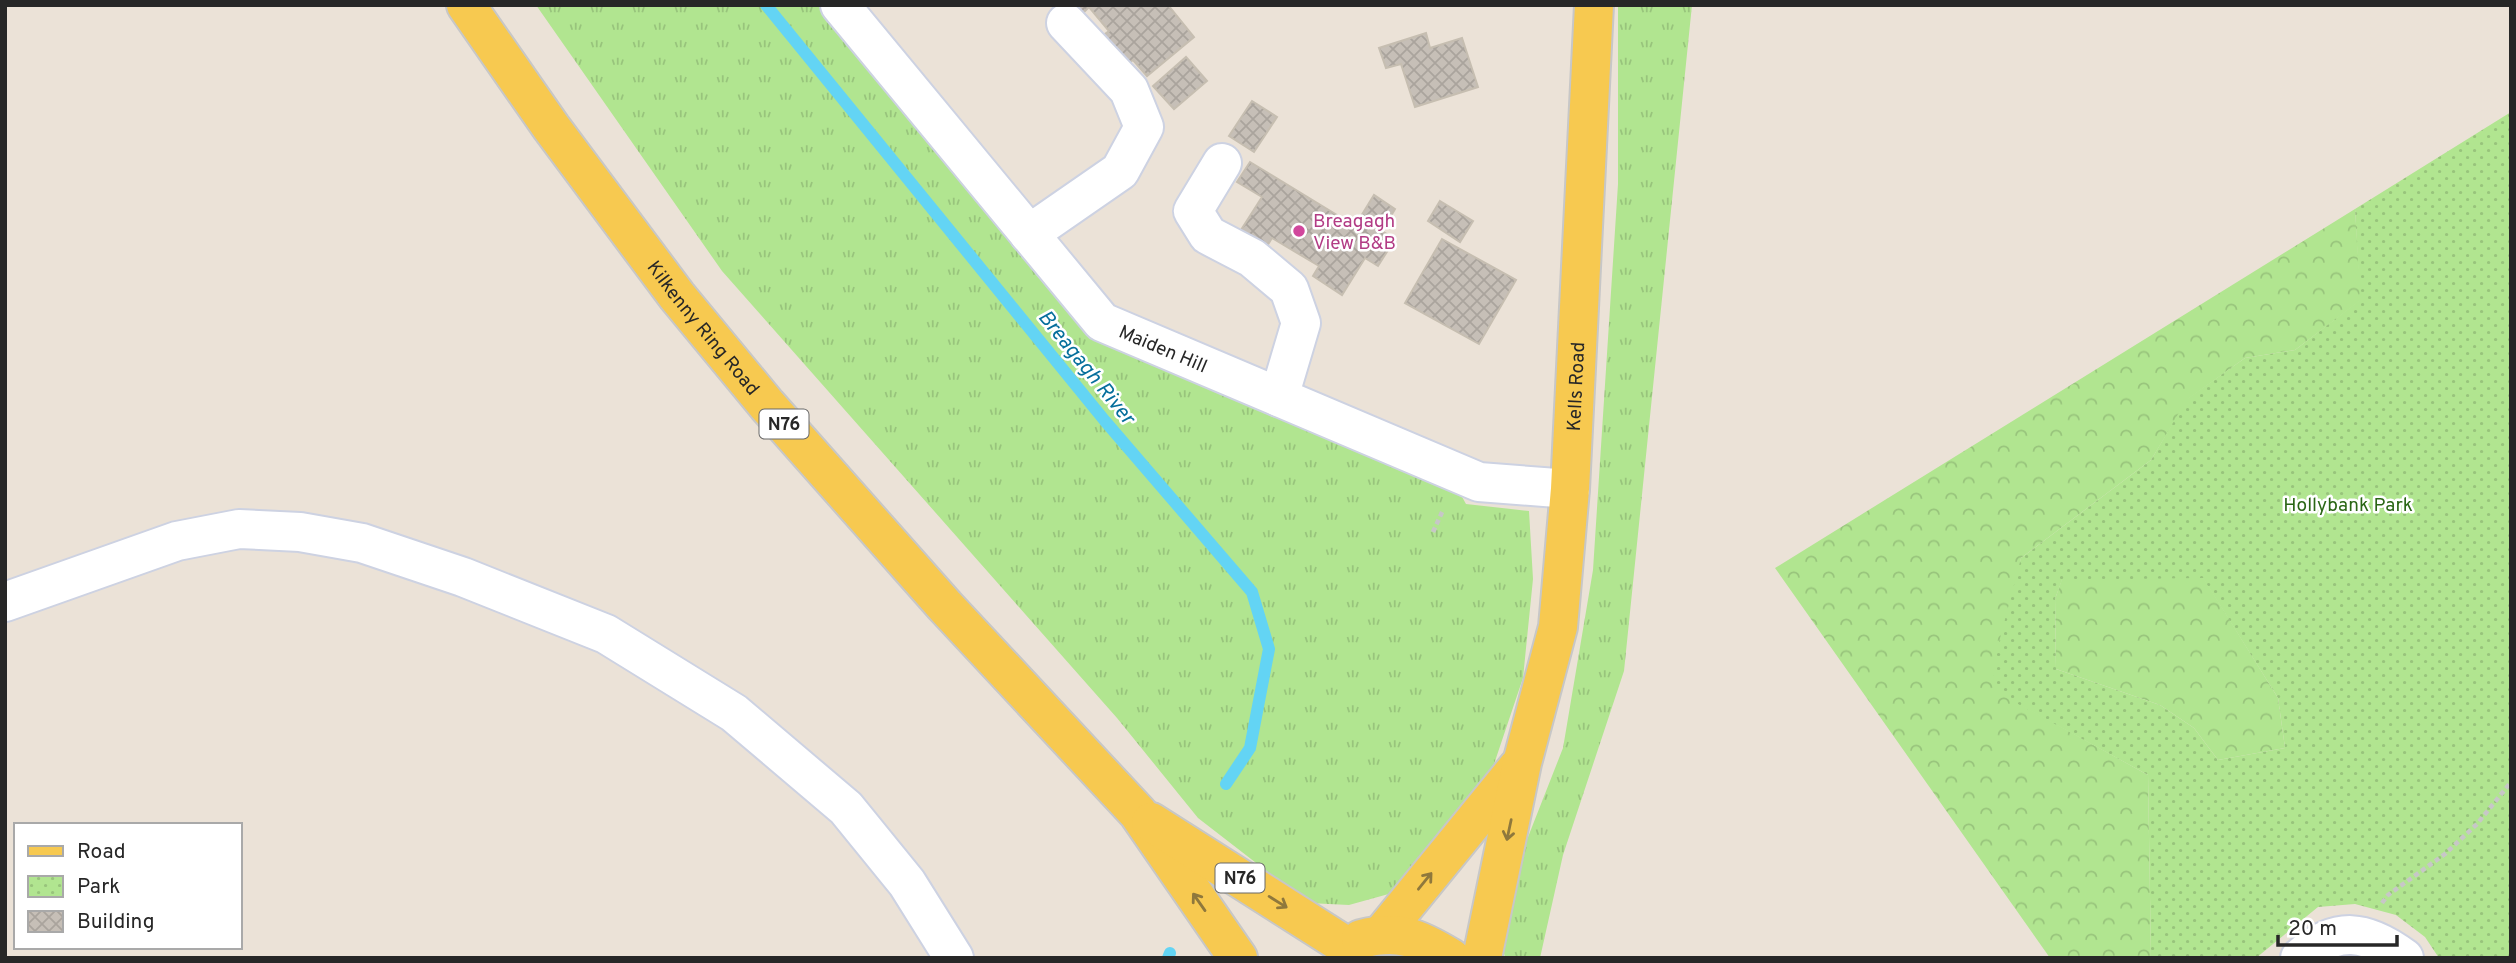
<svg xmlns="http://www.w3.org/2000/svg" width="2516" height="963" font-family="Overpass,sans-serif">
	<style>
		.grass { fill: url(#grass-tufts) }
		.forest { fill: url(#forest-crowns) }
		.park { fill: url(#park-dots); fill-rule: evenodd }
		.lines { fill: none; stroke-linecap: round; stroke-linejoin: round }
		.stream { stroke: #63d4f4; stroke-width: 12 }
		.building { fill: url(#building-cross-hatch); stroke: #c6beb1; stroke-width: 2 }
		.minor-casing { stroke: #cdd2e2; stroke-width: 42 }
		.major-casing { stroke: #c7c7c7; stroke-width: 42 }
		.path { stroke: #c7c7c7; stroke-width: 4.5; stroke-dasharray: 5 3.5; stroke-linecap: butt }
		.minor { stroke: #fff; stroke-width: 38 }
		.major { stroke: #f7c950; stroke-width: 38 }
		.oneway { stroke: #8f783c }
		.hotel-dot { fill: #d1479c; stroke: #fff; stroke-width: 2.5 }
		.labels { text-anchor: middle; stroke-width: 5; stroke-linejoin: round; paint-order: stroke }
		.shield { fill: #fff; stroke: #686868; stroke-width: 2 }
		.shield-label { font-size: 18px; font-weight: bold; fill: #272727 }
		.hotel-label { font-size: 19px; fill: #b23c85; stroke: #fff; text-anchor: start }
		.street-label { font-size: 19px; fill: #272727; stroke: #fff }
		.park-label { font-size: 19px; fill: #2a6615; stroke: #fff }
		.water-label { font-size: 21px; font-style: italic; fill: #066f9c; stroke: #fff }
	</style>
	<defs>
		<pattern id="grass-tufts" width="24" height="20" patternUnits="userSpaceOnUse" patternTransform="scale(1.75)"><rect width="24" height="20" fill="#b1e590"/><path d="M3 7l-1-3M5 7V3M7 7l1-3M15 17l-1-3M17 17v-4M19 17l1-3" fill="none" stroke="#98c47c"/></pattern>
		<pattern id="forest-crowns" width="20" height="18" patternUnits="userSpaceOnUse" patternTransform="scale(1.75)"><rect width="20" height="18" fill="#b1e590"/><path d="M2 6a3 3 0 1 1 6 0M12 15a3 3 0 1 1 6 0" fill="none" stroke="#98c47c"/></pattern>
		<pattern id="park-dots" width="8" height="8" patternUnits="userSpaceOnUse" patternTransform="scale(1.75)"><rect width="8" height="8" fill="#b1e590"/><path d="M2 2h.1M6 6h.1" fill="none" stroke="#98c47c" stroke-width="1.8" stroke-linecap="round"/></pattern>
		<pattern id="building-cross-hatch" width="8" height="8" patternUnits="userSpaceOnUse" patternTransform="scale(1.75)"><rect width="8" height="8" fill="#c6bfb7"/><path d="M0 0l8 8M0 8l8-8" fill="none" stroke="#aaa49d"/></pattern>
	</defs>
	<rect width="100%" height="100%" fill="#ebe2d7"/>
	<g class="grass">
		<path d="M536,5H821L1081,317L1461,495L1466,504L1529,511L1533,579L1523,678L1488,782L1403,890L1349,905L1308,903L1198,818L1117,718L722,271Z"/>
		<path d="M1618,5H1692L1624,671L1563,855L1540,958H1505L1502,943L1506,893L1563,748L1593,570L1618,184Z"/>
	</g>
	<g class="forest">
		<path d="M2355,209L2361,300L2295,350L2245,358L2188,399L2151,460L2021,558L1998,692L2148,775L2151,958H2050L1775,568Z"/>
		<path d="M2203,577L2278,698L2285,748L2218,760L2194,728L2160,705L2056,669L2055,599L2062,579Z"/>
	</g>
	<path class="park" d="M2511,112V958H2439L2425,937L2396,915L2355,904L2318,907L2256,958H2151L2148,775L1998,693L1992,669L2021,558L2151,460L2187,399L2245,358L2295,350L2360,300L2355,209ZM2203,578L2278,698L2285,748L2218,760L2194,728L2160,705L2056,669L2055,599L2062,580Z"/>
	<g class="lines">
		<g class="stream">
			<path d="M766,5L1105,421L1252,592L1269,649L1250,748L1226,784"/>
			<path d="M1168,958L1170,953"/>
		</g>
	</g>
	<g class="building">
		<path d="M1076,5H1168L1194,37L1147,76L1133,60L1125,66L1101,37L1109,31L1089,7L1083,13Z"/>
		<path d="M1426,33L1430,48L1462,38L1478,87L1415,107L1401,64L1386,68L1379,48Z"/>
		<path d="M1186,57L1207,81L1174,109L1153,86Z"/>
		<path d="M1252,101L1277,117L1254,152L1229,136Z"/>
		<path d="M1250,162L1355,226L1374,195L1395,209L1382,231L1395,239L1378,266L1365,258L1342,295L1313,276L1319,266L1272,238L1267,246L1241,230L1262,197L1237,182Z"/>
		<path d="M1440,201L1473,221L1460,242L1428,221Z"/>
		<path d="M1442,239L1516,280L1479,344L1405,303Z"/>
	</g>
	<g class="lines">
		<defs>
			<g id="minor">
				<path id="s1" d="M840,5L1102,322L1479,482L1570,489"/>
				<path d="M1222,163L1193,211L1208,235L1252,258L1289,289L1301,323L1279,397"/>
				<path d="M1029,234L1120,171L1144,127L1129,90L1066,23"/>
				<path d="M5,602L177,541L239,529L300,532L362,543L463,577L606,634L734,713L846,808L907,883L954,958"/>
				<path d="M2300,958C2337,925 2366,930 2404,958"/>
			</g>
			<g id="major">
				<path id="s2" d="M466,5L551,127L677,296L767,405L945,606L1138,813L1238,958"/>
				<path d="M1151,822L1343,944"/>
				<path d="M1382,934L1518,767"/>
				<path d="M1361,939C1399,929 1418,938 1451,958"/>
				<path id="s3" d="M1482,958L1522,763L1558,627L1570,489L1594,5"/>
			</g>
		</defs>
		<use href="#minor" class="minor-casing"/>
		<use href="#major" class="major-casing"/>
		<g class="path">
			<path d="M1433,532L1443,510"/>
			<path d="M2382,903L2388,895L2445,854L2477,824L2511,782"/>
		</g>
		<use href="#minor" class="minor"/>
		<use href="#major" class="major"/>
	</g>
	<defs><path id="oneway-shaft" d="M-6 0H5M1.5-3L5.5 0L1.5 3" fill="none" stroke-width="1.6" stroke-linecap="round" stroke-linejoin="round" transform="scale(1.75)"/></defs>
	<g class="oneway">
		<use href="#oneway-shaft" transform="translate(1509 830) rotate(102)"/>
		<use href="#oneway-shaft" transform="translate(1425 881) rotate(-51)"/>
		<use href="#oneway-shaft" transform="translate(1199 902) rotate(-125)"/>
		<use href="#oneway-shaft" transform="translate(1278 902) rotate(32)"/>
	</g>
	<circle class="hotel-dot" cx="1299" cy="231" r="7"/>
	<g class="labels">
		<g class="shield">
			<rect x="759.5" y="409.5" width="49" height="29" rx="5"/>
			<rect x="1215.5" y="863.5" width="49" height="29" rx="5"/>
		</g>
		<g class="shield-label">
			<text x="784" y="430">N76</text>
			<text x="1240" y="884">N76</text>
		</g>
		<g class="hotel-label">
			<text x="1313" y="227">Breagagh<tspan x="1313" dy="22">View B&amp;B</tspan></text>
		</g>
		<g class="street-label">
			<text dy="7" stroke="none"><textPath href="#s2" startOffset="401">Kilkenny Ring Road</textPath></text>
			<text dy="7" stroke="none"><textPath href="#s1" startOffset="478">Maiden Hill</textPath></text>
			<text dy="7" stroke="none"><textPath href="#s3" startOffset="581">Kells Road</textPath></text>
		</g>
		<g class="park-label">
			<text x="2348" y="511">Hollybank Park</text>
		</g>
		<g class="water-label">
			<text transform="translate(1087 367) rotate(51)" y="7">Breagagh River</text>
		</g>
	</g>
	<rect width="2516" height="963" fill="none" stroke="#272727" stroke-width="14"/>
	<rect x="14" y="823" width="228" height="126" fill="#ffffff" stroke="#a9a9a9" stroke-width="2"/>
	<rect x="28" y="846" width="35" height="10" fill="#f7c950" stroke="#a9a9a9" stroke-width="2"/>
	<text x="77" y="858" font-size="21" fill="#272727">Road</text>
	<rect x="28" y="876" width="35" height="21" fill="url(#park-dots)" stroke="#a9a9a9" stroke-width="2"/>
	<text x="77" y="893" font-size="21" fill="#272727">Park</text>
	<rect x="28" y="911" width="35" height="21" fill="url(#building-cross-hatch)" stroke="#a9a9a9" stroke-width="2"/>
	<text x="77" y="928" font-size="21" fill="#272727">Building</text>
	<path d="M2278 935v10h119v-10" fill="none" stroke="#272727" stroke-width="3.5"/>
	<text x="2288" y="935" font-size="21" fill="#272727" stroke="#ffffff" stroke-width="5" paint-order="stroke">20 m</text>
</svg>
